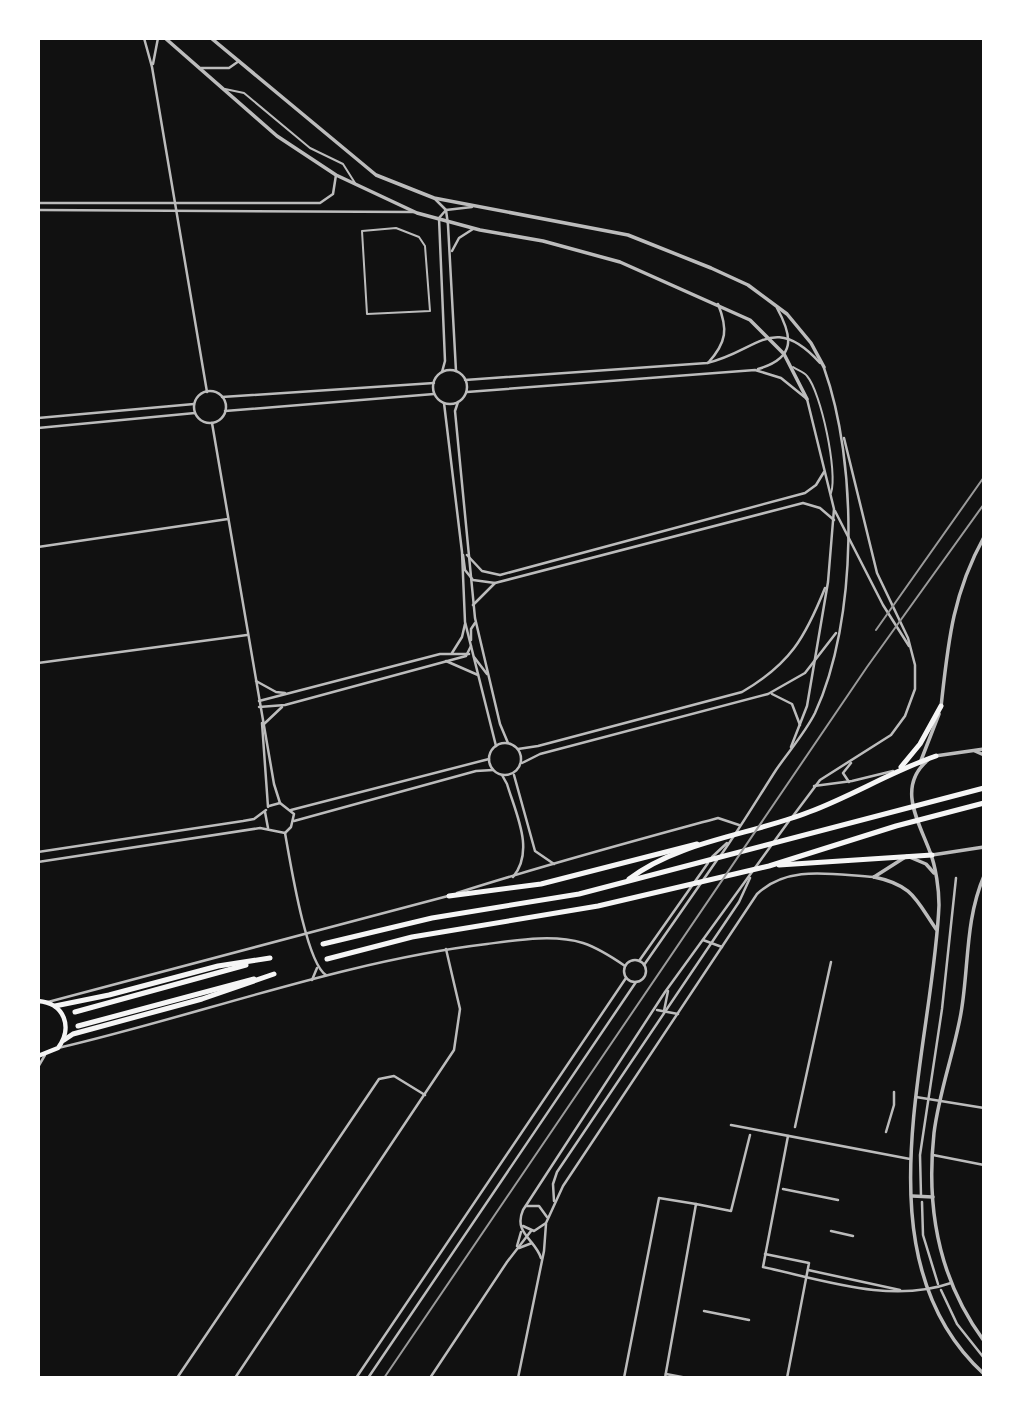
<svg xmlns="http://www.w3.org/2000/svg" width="1022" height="1416" font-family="'Titillium Web',sans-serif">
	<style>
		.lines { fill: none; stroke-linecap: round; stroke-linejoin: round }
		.service { stroke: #bcbcbc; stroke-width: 2 }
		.pedestrian { stroke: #bcbcbc; stroke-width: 2.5 }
		.minor { stroke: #bcbcbc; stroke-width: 2.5 }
		.tertiary { stroke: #bcbcbc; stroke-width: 3.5 }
		.secondary { stroke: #f5f5f5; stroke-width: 4.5 }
		.motorway { stroke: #f5f5f5; stroke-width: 5 }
		.rail { stroke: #9a9a9a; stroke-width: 2 }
	</style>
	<rect width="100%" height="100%" fill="#111"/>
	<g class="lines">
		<g class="service">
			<path d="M225,89L244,93L310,148L343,164L355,183"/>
			<path d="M396,228L419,237L425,246L430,311L367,314L362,231Z"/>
			<path d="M793,367C797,370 804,372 807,376C821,392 838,473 831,493"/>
		</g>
		<g class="pedestrian">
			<path d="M795,1127L831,962"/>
			<path d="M886,1132L894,1105V1092"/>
			<path d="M783,1189L838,1200"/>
			<path d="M921,1196L920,1155L942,1009L956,878"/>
			<path d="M922,1202L923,1235L938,1284"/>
			<path d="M831,1231L853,1236"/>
			<path d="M941,1290L957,1324L984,1358"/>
			<path d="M704,1311L749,1320"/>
			<path d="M666,1374L687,1378"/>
			<path d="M624,1378L659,1198L696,1204"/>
			<path d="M665,1378L696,1204L731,1211L750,1135"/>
		</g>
		<g class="minor">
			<path d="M144,38L152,67L207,392"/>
			<path d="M153,64L158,38"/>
			<path d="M201,68H229L239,61"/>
			<path d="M434,198L446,210L448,225L456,371"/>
			<path d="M38,203H320L333,194L336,175"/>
			<path d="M38,210L414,212"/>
			<path d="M452,251L459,238L473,229"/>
			<path d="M708,363C727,342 728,329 718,304"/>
			<path d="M758,369C796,358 793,337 777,308"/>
			<circle cx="450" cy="387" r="17"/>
			<path d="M442,372L445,361L439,218L446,210L472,207"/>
			<path d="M465,380L707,363C757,352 773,311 820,363"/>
			<circle cx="210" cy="407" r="16"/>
			<path d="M467,392L755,370L781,378L807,399L834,509L828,582L807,706L791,747"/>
			<path d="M222,397L434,383"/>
			<path d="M458,402L455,411L475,618L500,724L508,743"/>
			<path d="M444,403L462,552L465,622L496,746"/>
			<path d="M225,411L434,394"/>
			<path d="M38,418L194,404"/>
			<path d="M212,423L274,784L280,803"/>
			<path d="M38,428L195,413"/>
			<path d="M835,511L883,605L909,646"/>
			<path d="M38,547L228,519"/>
			<path d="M463,555L465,570L473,580L495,583"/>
			<path d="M467,555L482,571L500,575L805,493L816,485L824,472"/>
			<path d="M473,605L495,583L803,503L820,508L834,520"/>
			<path d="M471,640V629L475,623"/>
			<path d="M452,653L462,637L465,624"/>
			<path d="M474,657L487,674"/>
			<path d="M446,661L478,675"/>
			<path d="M38,663L247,635"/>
			<path d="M256,681L276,692L285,693"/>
			<path d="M772,694L792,704L800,725"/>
			<path d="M259,701L440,654H469"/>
			<path d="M259,707L285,705L466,656L471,646"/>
			<path d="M262,723L268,807"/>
			<path d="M264,724L282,707"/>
			<circle cx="505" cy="759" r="16"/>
			<path d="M518,749L538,746L742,692C790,664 805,638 825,588"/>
			<path d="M522,763L540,754L768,694L805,673L836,633"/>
			<path d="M502,775L507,784C516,814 535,851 513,877"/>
			<path d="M514,775L535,851L554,864"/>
			<path d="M849,782L843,773L851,763"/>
			<path d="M814,786L852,781L893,771"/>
			<path d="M269,806L280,803L294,814L291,827L285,833"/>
			<path d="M291,810L489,759"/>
			<path d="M265,812L268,828"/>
			<path d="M793,816L820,780L891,735L905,716L915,689V665L908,638L877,573L844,438"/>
			<path d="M294,821L476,771L493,770"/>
			<path d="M285,833C290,860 306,963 326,975"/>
			<path d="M38,852L243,821L254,819L266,810"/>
			<path d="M721,855C740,828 758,798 776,770C789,751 805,733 815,713C858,620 858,463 824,368"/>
			<path d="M712,857L727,843"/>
			<path d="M38,862L260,828L285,833"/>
			<path d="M457,893C544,865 630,842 718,818L739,825"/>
			<path d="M703,940L722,947"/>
			<circle cx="635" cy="971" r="11"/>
			<path d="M639,961L708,863"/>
			<path d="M644,965L717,860"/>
			<path d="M312,980L317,968"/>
			<path d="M48,1002L448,896"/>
			<path d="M657,1010L678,1014"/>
			<path d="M664,1011L668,991"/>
			<path d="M58,1048C200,1015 343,961 487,944C517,940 554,934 583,943C598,948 612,957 625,966"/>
			<path d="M38,1067L45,1055"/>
			<path d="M916,1097L984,1108"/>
			<path d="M731,1125L910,1159"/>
			<path d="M788,1136L763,1267C823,1280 891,1304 951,1283"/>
			<path d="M933,1155L984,1165"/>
			<path d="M554,1201L553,1184L557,1172L739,902L750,878"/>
			<path d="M526,1206H539L547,1217"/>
			<path d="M523,1226L534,1231L546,1223L563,1186L757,894C789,864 833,875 874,877"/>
			<path d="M517,1246L521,1232"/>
			<path d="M519,1248L532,1243"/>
			<path d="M765,1254L809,1263L787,1378"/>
			<path d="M541,1258C535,1239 513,1233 523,1210L665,992L789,821"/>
			<path d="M808,1270L900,1290"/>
			<path d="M177,1378L379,1079L394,1076L425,1095"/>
			<path d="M235,1378L454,1050L460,1009L446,949"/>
			<path d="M356,1378L626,978"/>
			<path d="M368,1378L636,982"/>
			<path d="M430,1378L507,1262L531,1231"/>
			<path d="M518,1378L544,1251L546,1224"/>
		</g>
		<g class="tertiary">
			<path d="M165,38L277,136L336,175L417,213L480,230L543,241L620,262L750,320L784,354L807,399"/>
			<path d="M211,38L376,175L434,198L628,235L711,268L748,285L787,314L811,343L824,367"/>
			<path d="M941,707C948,644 952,595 984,537"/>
			<path d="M975,751L984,755"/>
			<path d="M935,756L984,749"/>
			<path d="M928,760C896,787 919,822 930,852C936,867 939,890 939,905C933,1052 856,1257 984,1374"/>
			<path d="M920,763L939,714"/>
			<path d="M932,855L984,847"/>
			<path d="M984,876C965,920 969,967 961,1013C954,1053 939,1092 934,1133C926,1207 939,1280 984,1341"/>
			<path d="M874,877C913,885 916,900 936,929"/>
			<path d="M874,877L907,856L926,864L934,873"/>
			<path d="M912,1196L933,1197"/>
		</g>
		<path class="secondary" d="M38,1001C65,1003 73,1028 58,1048L38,1056"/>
		<g class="motorway">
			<path d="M901,767L920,744L941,706"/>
			<path d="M779,865L932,855"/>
			<path d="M629,879C679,841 751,835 809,812C852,796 892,771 936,756"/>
			<path d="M449,896L541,884L697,844"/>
			<path d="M323,944L432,918L579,894L984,788"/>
			<path d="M327,959L412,937L598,906L769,866L896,826L984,803"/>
			<path d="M55,1006L109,995L218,966L270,958"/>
			<path d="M75,1012L246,965"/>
			<path d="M78,1026L254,979"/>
			<path d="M64,1040L73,1034L202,999L274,974"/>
		</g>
		<g class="rail">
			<path d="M876,630L984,477"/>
			<path d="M384,1378L867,667L984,504"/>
		</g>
	</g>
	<rect width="1022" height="1416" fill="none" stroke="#ffffff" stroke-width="80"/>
</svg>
